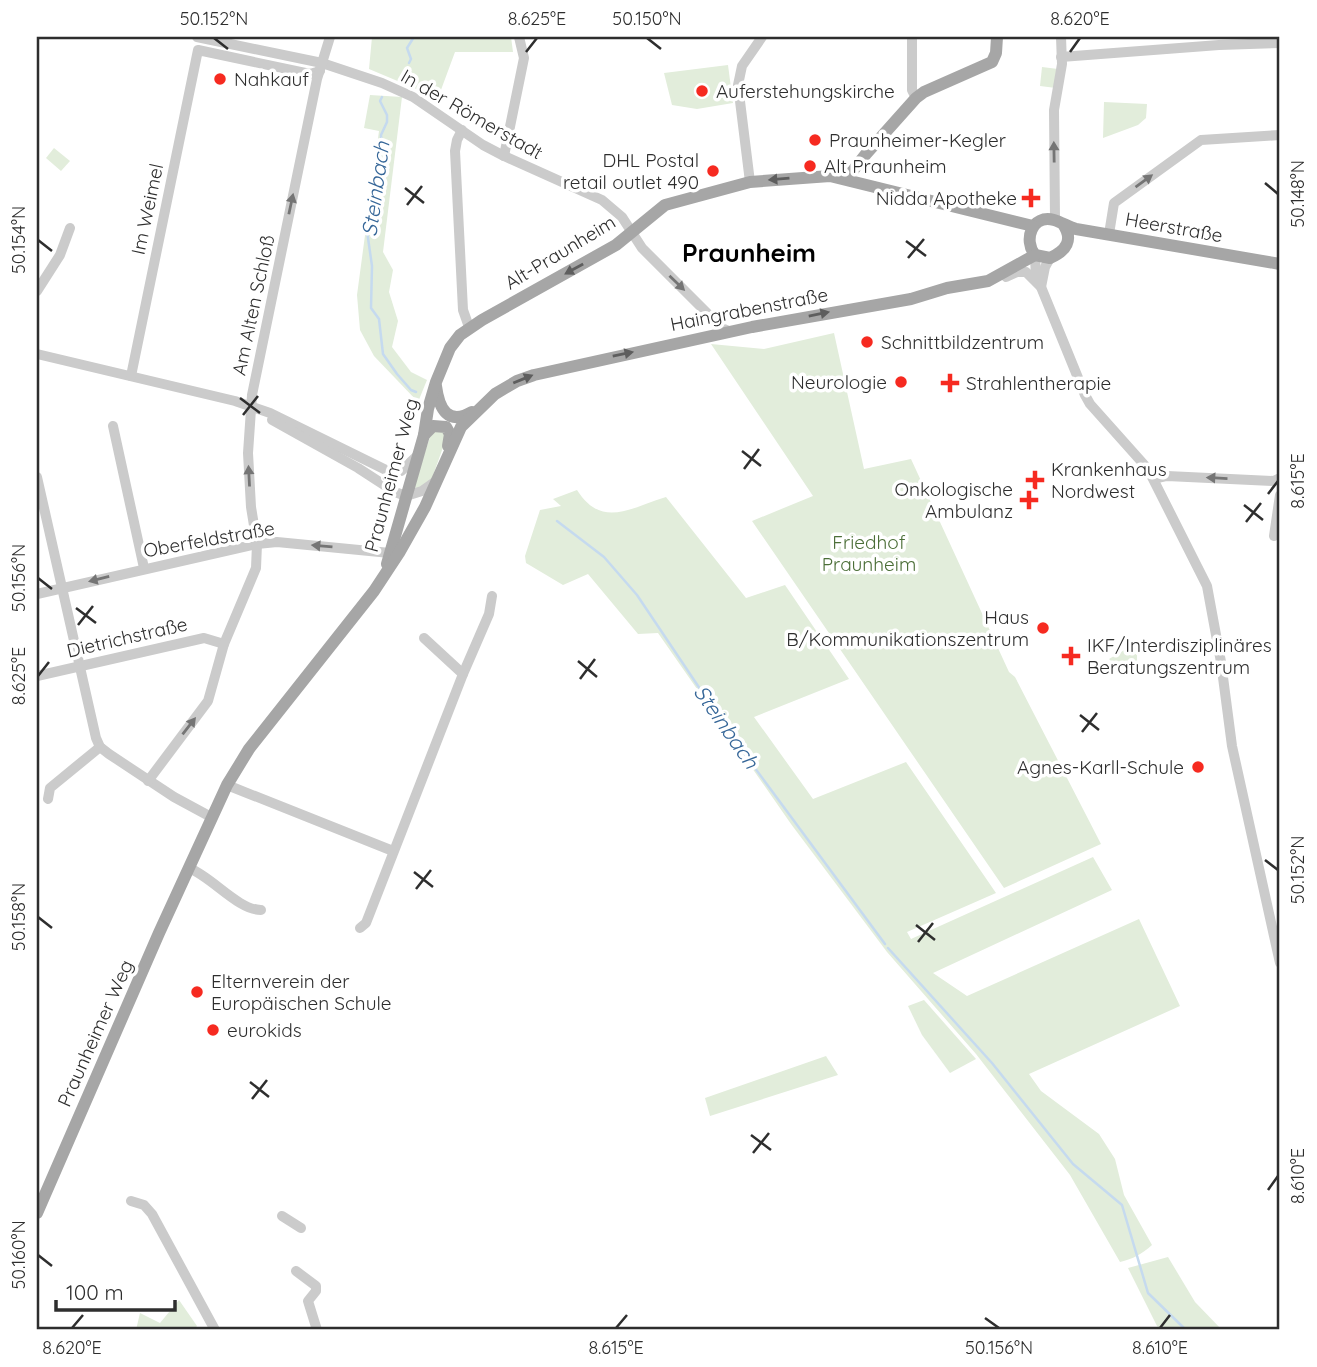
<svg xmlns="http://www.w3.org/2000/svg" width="1317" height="1367" font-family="Quicksand,sans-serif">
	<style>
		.green { fill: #e2eddb }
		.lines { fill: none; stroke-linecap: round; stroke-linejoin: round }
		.stream { stroke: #c5daef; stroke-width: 2.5 }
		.minor { stroke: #cbcbcb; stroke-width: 10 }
		.major { stroke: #a6a6a6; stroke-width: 12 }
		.oneway { fill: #757575 }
		.oneway2 { fill: #5e5e5e }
		.ticks { fill: none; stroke: #2e2e2e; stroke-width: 2.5 }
		.poi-dot { fill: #f62a20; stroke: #fff; stroke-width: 2.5 }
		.labels { text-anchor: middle; stroke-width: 7; stroke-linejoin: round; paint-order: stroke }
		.poi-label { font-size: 19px; fill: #2e2e2e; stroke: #fff; text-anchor: start }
		.street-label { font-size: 19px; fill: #2e2e2e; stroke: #fff }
		.park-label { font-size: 19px; fill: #4b6e37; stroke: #fff }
		.water-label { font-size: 21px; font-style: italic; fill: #356698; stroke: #fff }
		.district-label { font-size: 26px; font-weight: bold; fill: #000; stroke: #fff }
		.neatline { fill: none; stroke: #2e2e2e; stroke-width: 2.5 }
		.ticks-label { font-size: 18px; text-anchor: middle; fill: #2e2e2e }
	</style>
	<rect width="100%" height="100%" fill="#fff"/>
	<g class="green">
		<path d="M372,37H511L513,52H455L438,98L369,69Z"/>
		<path d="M728,65L733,103L697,109L672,105L664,73Z"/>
		<path d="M1042,67L1058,69L1056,88L1040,86Z"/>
		<path d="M370,95L402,97L383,252L393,270L389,292L398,321L392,347L411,372L427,380L418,402L374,356L360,330L357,295L379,131L364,128Z"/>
		<path d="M1104,102L1147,104L1146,118L1138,125L1103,138Z"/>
		<path d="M54,148L70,161L61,171L46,158Z"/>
		<path d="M834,333L864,469L911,459L1009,672L1015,677L1101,844L1004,888L752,521L813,496L711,344L764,349Z"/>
		<path d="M442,429L446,439L431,481L417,491L413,488L432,431Z"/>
		<path d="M577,490C602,529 630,508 666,497L746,598L785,585L849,679L754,717L813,799L906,762L996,893L907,932L911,939L1093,857L1112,890L933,973L967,996L1139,919L1180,1006L1029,1074L1041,1091L1099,1134L1115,1159L1124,1195L1152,1245C1142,1254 1133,1259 1120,1262L1070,1175L976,1054L887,952L791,824L658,633L638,634L588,574L563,585L526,563L525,556L540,510L561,506L553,499Z"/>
		<path d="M1126,649L1133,650L1137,655V663L1133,666L1118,668L1109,659Z"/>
		<path d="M924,1000L976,1059L950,1073L922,1035L908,1006Z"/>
		<path d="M826,1056L838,1075L710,1116L705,1098Z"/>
		<path d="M1168,1257L1195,1302L1222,1330H1161L1157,1326L1128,1268Z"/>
		<path d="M179,1300L197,1326L194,1330H136L140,1313L160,1323Z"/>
	</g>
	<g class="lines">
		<g class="stream">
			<path d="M409,63L411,59L407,48L414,37"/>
			<path d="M382,97L380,101L387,115V122L381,135L382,150L375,170L378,185L376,201L367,231L372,266L371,308L379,319L383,354L397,374L411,390L416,392"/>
			<path d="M557,521L604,557L637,595L735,741L885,944"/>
			<path d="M888,948L992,1063L1073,1164L1122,1205L1148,1293L1186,1330"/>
		</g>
		<g class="minor">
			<path d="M197,37L322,63L382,83L413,97L483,145L504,156L602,200L622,217L642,248L722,328L731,332"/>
			<path d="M912,37V90L916,98"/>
			<path d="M1061,57L1219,45L1280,43"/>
			<path d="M462,130L457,140L455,151L463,310L469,327"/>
			<path d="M504,156L524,58L519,37"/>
			<path d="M750,182L738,85L742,66L762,37"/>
			<path d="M1055,220L1054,110L1062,64L1061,37"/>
			<path d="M1109,234L1114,203L1201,140L1280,135"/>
			<path d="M1035,255L1036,280"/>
			<path d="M1006,277L1017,272H1026L1041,287L1085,395L1090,404L1148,469L1207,586L1221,662L1232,746L1280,963"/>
			<path d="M1041,287L1045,267L1050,258"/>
			<path d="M37,291L60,255L70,228"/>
			<path d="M37,354L235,401L270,413L386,470L401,471L416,457"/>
			<path d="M131,376L198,50L310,74L320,71"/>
			<path d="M272,420L358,468L395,492L406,496L422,491L436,481"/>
			<path d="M113,426L144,568"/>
			<path d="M37,477L96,738L100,747L109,754L174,797L211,817"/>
			<path d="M1154,479L1167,476L1274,481L1280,478"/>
			<path d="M1274,536L1280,495"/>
			<path d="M37,594L257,544L277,542L390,553"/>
			<path d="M424,638L463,674"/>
			<path d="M37,676L204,638L224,644"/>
			<path d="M148,781L208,701L224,644L256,568L257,544L251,507L248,453L252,395L317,79L330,37"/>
			<path d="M227,785L393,851"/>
			<path d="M48,799L50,788L100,747"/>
			<path d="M189,868C212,877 238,910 261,910"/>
			<path d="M360,928L366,923L463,674L489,614L492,596"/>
			<path d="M131,1201L144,1205L152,1214L215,1330"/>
			<path d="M282,1216L301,1228"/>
			<path d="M296,1271L316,1286V1291L308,1301L317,1330"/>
		</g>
		<g class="major">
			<path d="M847,178L866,154L916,98L924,92L992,62L996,53L997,37"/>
			<path d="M1063,224C1074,240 1066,251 1050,258L1035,255C1023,240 1032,214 1054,220C1061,222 1069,227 1076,229L1280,264"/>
			<path d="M436,386C439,409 448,426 472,412"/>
			<path d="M424,435L433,426L446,427L450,434L448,446"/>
			<path d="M387,564L424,435L428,409L436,382L450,348L460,335L482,320L616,245L665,205L750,182L830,176L1033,226"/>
			<path d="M37,1213L159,933L227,785L249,749L374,591L399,553L425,507L461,427L495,394L517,381L534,375L752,327L911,299L947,288L988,281L1035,255"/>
		</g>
	</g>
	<defs><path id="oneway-solid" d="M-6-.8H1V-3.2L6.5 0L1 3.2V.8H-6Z" transform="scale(1.75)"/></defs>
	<g class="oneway">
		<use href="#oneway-solid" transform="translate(1054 152) rotate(-91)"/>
		<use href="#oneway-solid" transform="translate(1144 181) rotate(-36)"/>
		<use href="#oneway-solid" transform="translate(291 204) rotate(-78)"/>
		<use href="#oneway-solid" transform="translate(677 283) rotate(44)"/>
		<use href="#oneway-solid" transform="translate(249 476) rotate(-93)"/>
		<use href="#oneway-solid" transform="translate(1217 478) rotate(-177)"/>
		<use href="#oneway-solid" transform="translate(322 546) rotate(-175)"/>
		<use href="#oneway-solid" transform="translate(99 579) rotate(166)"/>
		<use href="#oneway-solid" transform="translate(189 726) rotate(-52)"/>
	</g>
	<g class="oneway2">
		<use href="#oneway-solid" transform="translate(779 179) rotate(175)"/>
		<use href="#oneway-solid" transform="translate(574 269) rotate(151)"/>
		<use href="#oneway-solid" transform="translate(819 314) rotate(-12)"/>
		<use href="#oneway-solid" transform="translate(623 354) rotate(-12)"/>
		<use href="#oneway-solid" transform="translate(523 379) rotate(-22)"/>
	</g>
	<path class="ticks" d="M214,38L228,49M647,38L661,49M526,52L537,38M1070,52L1080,38M1265,183L1278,194M405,188L424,203M407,205L422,186M38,240L52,251M906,241L926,256M908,258L924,239M240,398L260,413M243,415L258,396M742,451L761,466M744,469L759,449M1268,494L1278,481M1244,505L1263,520M1246,522L1261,503M38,578L52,589M76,608L96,623M78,625L93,606M578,661L597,677M38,676L49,662M580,679L595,659M1080,715L1099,730M1082,732L1097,713M1265,860L1278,870M414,872L433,887M416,889L431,870M38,917L52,928M916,925L935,940M918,942L933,923M250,1082L269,1097M252,1099L267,1080M751,1135L771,1150M753,1153L769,1133M1268,1190L1278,1176M38,1255L52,1266M985,1318L999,1328M72,1328L83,1315M616,1328L627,1315M1160,1328L1170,1315"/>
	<g class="poi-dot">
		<circle cx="220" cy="79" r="7"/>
		<circle cx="702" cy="91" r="7"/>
		<circle cx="815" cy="140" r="7"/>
		<circle cx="810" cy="166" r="7"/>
		<circle cx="713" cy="171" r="7"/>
		<path d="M1027.5 187.5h7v7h7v7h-7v7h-7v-7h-7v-7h7z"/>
		<circle cx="867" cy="342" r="7"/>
		<circle cx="901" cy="382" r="7"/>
		<path d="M946.5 372.5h7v7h7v7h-7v7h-7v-7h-7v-7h7z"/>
		<path d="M1031.5 469.5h7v7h7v7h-7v7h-7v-7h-7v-7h7z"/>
		<path d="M1025.5 489.5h7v7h7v7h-7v7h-7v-7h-7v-7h7z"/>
		<circle cx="1043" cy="628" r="7"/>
		<path d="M1067.5 645.5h7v7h7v7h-7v7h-7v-7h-7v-7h7z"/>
		<circle cx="1198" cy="767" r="7"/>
		<circle cx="197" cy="992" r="7"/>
		<circle cx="213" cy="1030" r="7"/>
	</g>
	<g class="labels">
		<g class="poi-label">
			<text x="234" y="86">Nahkauf</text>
			<text x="716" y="98">Auferstehungskirche</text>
			<text x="829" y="147">Praunheimer-Kegler</text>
			<text x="699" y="167" text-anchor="end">DHL Postal<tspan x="699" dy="22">retail outlet 490</tspan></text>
			<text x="824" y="173">Alt Praunheim</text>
			<text x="1017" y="205" text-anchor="end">Nidda Apotheke</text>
			<text x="881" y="349">Schnittbildzentrum</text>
			<text x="887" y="389" text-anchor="end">Neurologie</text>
			<text x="966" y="390">Strahlentherapie</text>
			<text x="1051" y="476">Krankenhaus<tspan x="1051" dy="22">Nordwest</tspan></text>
			<text x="1013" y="496" text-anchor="end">Onkologische<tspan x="1013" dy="22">Ambulanz</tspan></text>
			<text x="1029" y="624" text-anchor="end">Haus<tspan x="1029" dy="22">B/Kommunikationszentrum</tspan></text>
			<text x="1087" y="652">IKF/Interdisziplinäres<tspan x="1087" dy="22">Beratungszentrum</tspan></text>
			<text x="1184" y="774" text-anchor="end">Agnes-Karll-Schule</text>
			<text x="211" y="988">Elternverein der<tspan x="211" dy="22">Europäischen Schule</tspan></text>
			<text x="227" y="1037">eurokids</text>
		</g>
		<g class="street-label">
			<text transform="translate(472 114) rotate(30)" y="7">In der Römerstadt</text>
			<text transform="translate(147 209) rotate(-78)" y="7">Im Weimel</text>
			<text transform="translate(1174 227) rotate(10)" y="7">Heerstraße</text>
			<text transform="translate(560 252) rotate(-31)" y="7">Alt-Praunheim</text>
			<text transform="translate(253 305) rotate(-78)" y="7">Am Alten Schloß</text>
			<text transform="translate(749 309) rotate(-11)" y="7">Haingrabenstraße</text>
			<text transform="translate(391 475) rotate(-75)" y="7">Praunheimer Weg</text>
			<text transform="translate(209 539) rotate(-10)" y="7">Oberfeldstraße</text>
			<text transform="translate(127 637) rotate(-13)" y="7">Dietrichstraße</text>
			<text transform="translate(95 1033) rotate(-66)" y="7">Praunheimer Weg</text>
		</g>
		<g class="park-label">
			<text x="869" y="549">Friedhof<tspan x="869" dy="22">Praunheim</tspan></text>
		</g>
		<g class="water-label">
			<text transform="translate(376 189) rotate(-82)" y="7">Steinbach</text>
			<text transform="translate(726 727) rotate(55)" y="7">Steinbach</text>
		</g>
		<g class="district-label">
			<text x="749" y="262">Praunheim</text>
		</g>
	</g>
	<rect width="1317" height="1367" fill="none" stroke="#ffffff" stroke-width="77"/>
	<path d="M56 1300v10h119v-10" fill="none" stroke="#2e2e2e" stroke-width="3.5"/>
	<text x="66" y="1300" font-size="21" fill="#2e2e2e" stroke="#ffffff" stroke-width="5" paint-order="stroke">100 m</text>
	<rect x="38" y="38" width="1240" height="1290" class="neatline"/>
	<g class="ticks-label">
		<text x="214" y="25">50.152°N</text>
		<text x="537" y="25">8.625°E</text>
		<text x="647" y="25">50.150°N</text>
		<text x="1080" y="25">8.620°E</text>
		<text transform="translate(1298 194) rotate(-90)" y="6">50.148°N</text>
		<text transform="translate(19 240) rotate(-90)" y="6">50.154°N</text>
		<text transform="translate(1298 481) rotate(-90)" y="6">8.615°E</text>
		<text transform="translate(19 578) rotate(-90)" y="6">50.156°N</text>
		<text transform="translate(19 676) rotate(-90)" y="6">8.625°E</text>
		<text transform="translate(1298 870) rotate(-90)" y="6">50.152°N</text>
		<text transform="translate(19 917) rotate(-90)" y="6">50.158°N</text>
		<text transform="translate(1298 1176) rotate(-90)" y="6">8.610°E</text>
		<text transform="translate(19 1255) rotate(-90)" y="6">50.160°N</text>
		<text x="72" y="1354">8.620°E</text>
		<text x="616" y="1354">8.615°E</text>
		<text x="999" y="1354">50.156°N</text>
		<text x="1160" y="1354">8.610°E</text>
	</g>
</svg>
